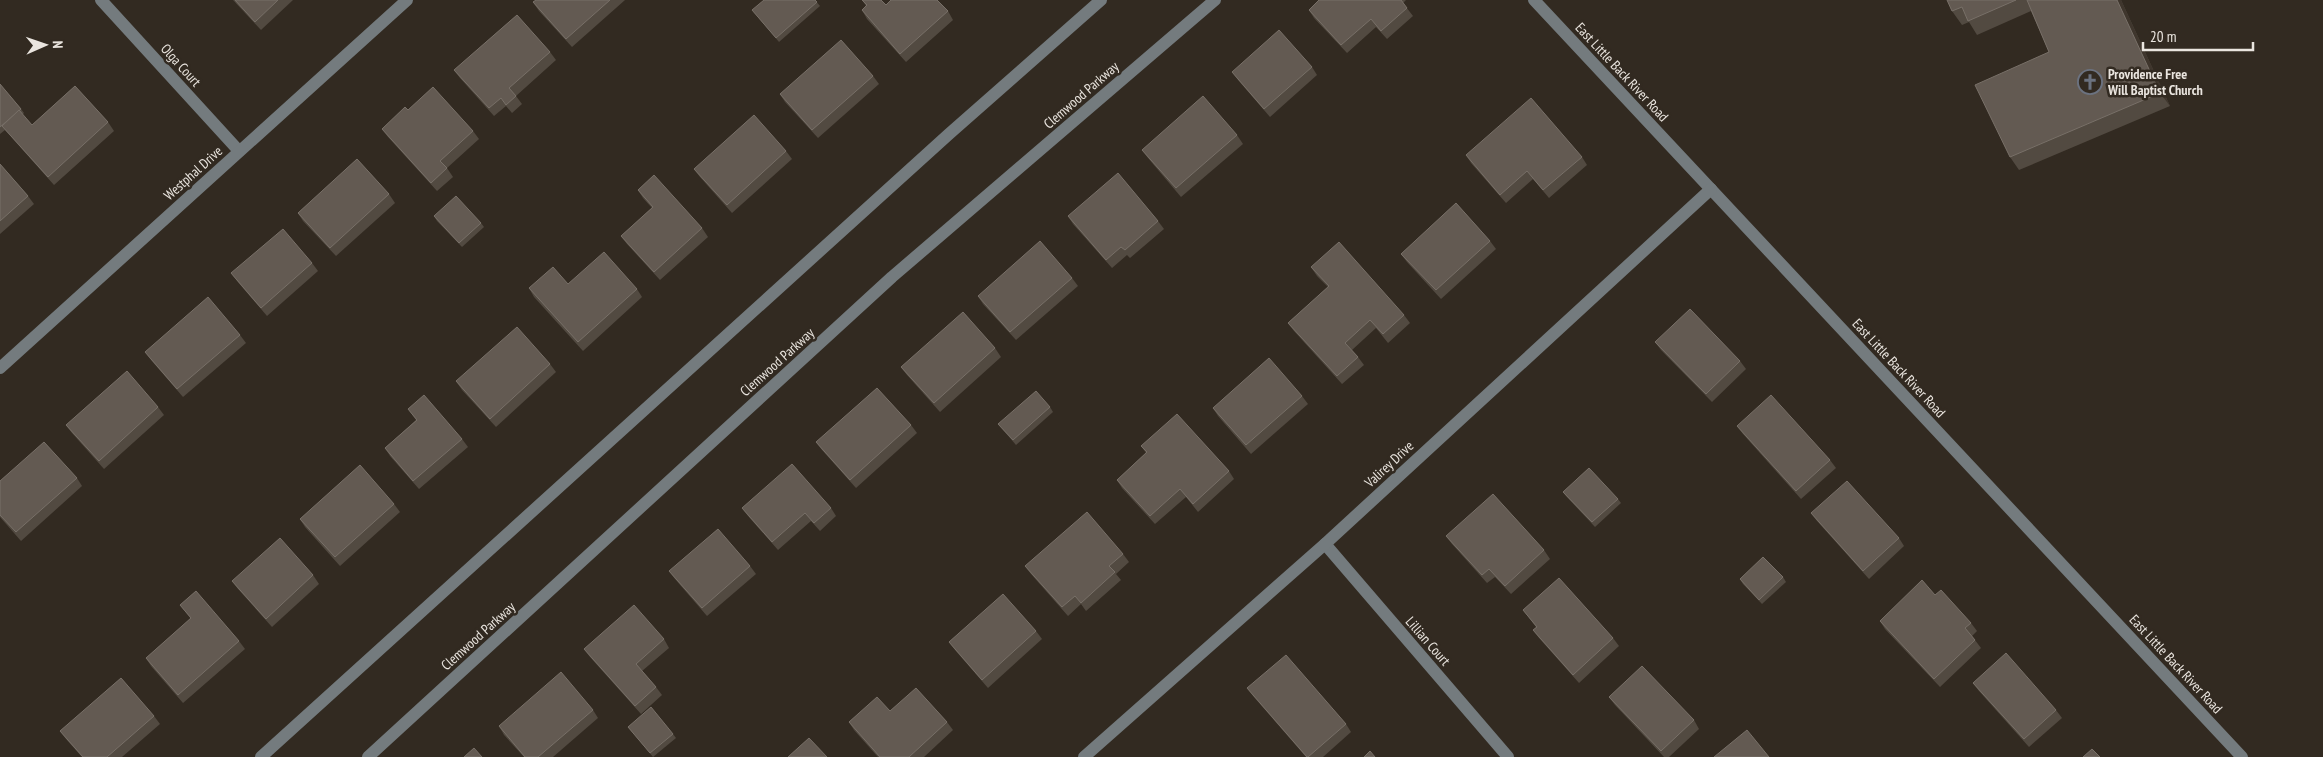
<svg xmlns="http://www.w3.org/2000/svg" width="2323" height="757" font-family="'PT Sans Narrow',sans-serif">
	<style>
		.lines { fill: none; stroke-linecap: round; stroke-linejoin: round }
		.minor { stroke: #747b7e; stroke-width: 12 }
		.wall { fill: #524a41 }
		.shaded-wall { fill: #3f362d }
		.building { fill: #635a52; stroke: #787068 }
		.labels { text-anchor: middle; stroke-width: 5; stroke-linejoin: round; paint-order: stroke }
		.street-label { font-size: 14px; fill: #eae5df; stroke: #322a21 }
		.poi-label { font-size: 14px; font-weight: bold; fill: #eae5df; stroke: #322a21; text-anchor: start }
	</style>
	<rect width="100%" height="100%" fill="#322a21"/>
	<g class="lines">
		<g class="minor">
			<path d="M101,0L239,151"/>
			<path d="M1534,0L2242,757"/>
			<path d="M0,368L407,0"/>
			<path d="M1325,544L1508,757"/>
			<path d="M261,757L949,134L1101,0"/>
			<path d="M368,757L892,277L1215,0"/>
			<path d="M1084,757L1325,544L1711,189"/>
		</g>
	</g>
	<g class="wall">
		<path d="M233,0H293L261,30Z"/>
		<path d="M536,0H625L572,47L539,11L533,2Z"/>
		<path d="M815,0L820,6L779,42L752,10Z"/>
		<path d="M862,0L886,5L948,11L953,20L906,62L867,19L862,10L866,6Z"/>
		<path d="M1319,0H1406L1403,3L1413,16L1387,39L1376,27L1347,53L1314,18L1309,10Z"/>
		<path d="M1947,0H2121L2170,106L2019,170L2010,157L2049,52L2031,11L1977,35L1969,22L1962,25L1952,11Z"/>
		<path d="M550,52L556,60L516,96L522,104L512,113L506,106L494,116L460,78L454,70Z"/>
		<path d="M1312,67L1317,75L1270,117L1238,80L1232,72Z"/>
		<path d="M873,76L879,84L818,138L785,102L780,94Z"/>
		<path d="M0,84L21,109L24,113L22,115L32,125L108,122L114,131L54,185L5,130L0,134Z"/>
		<path d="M408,110L473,131L479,139L447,168L453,177L437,191L388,137L382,129Z"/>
		<path d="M1237,135L1243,144L1181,197L1148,158L1142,150Z"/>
		<path d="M786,151L792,159L732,213L700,177L694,169Z"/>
		<path d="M1466,155L1582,157L1587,165L1549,198L1533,179L1506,203L1471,163Z"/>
		<path d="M0,164L28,196L34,204L0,234Z"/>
		<path d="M638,190L702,228L708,237L660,280L627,244L621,236L652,208L643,198Z"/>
		<path d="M389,194L395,203L336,256L303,221L298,213Z"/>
		<path d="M434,216L481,223L484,227L462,247L437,221Z"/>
		<path d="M1068,216L1158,221L1164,229L1130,258L1127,255L1112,268L1073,224Z"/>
		<path d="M1490,241L1496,249L1441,299L1407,262L1401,254Z"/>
		<path d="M312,263L318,271L267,316L237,281L231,273Z"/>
		<path d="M1311,267L1404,315L1410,323L1388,343L1376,328L1352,350L1358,357L1364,365L1342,384L1294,331L1288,323L1328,287L1317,276Z"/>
		<path d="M1072,278L1078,286L1016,340L983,304L978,296Z"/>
		<path d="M568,284L637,289L642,297L583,351L534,297L529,288Z"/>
		<path d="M240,335L246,343L183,397L151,360L145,352Z"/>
		<path d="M1655,342L1740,361L1746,369L1712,402L1661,350Z"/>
		<path d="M995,348L1001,357L940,412L907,375L901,367Z"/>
		<path d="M550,364L556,372L496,427L462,390L456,381Z"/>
		<path d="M1302,396L1308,404L1251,454L1218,416L1213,408Z"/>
		<path d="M158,407L164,415L104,469L72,433L66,425Z"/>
		<path d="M1050,407L1053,412L1016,445L998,424Z"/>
		<path d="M408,409L462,439L468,447L419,489L390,456L385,448L416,420Z"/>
		<path d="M911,425L917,433L856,488L822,450L816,442Z"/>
		<path d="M1737,426L1830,460L1836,468L1801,499L1743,434Z"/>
		<path d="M1141,446L1229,471L1234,479L1198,512L1186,497L1155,524L1122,488L1117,480L1146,453Z"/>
		<path d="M77,478L82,486L21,541L0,517V481Z"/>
		<path d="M1563,492L1618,499L1621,503L1595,527L1566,496Z"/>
		<path d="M394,504L400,512L340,566L305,527L300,519Z"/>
		<path d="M742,508H831L836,516L820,531L811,521L778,550L748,516Z"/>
		<path d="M1811,513L1899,538L1904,546L1869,579L1817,521Z"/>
		<path d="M1446,536L1544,550L1550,559L1511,594L1495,577L1487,583L1452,544Z"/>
		<path d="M1123,554L1129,562L1116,574L1121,580L1086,611L1081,604L1068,616L1031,574L1025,566Z"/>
		<path d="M750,566L756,574L707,616L675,579L669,571Z"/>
		<path d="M313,575L319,584L272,627L238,589L232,581Z"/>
		<path d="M1783,577L1786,582L1762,604L1743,584L1740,579Z"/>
		<path d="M1935,595L1971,623L1977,631L1972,636L1981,648L1940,687L1885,629L1880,621Z"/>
		<path d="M180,605L239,641L245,649L183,703L151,666L146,658L191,619Z"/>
		<path d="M1523,610L1613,638L1619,646L1579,683L1539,638L1533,630L1536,627Z"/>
		<path d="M1036,631L1042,639L988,688L955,650L949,642Z"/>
		<path d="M664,639L669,648L642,671L656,687L662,695L641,714L590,657L584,649Z"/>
		<path d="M1973,683L2056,710L2062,718L2029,747L1979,691Z"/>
		<path d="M1247,688L1346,724L1351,732L1323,757H1306L1253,696Z"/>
		<path d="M1609,697L1694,720L1699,729L1669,757H1664L1615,705Z"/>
		<path d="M593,710L598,718L553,757H524L504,735L499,726Z"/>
		<path d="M890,711L947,722L953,730L924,757H878L854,730L849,722Z"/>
		<path d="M154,716L160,724L122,757H82L66,739L60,731Z"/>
		<path d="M628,727L673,734L676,738L653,757Z"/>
	</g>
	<path class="shaded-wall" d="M2117,0H2121L2170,106L2160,93Z"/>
	<g class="building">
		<path d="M235,0H278L255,22Z"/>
		<path d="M536,0H610L566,39L533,2Z"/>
		<path d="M764,0H815L817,2L776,38L752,10Z"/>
		<path d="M862,0H881L886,5L891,0H937L948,11L900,54L862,10L867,5Z"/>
		<path d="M1319,0H1401L1407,8L1381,31L1371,19L1341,45L1309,10Z"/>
		<path d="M1947,0H2016L1968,21L1962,7L1952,11Z"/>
		<path d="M2027,0H2117L2160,93L2010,157L1975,85L2049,52Z"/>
		<path d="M517,15L550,52L509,88L516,96L506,105L501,98L489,108L454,70Z"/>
		<path d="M1279,30L1312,67L1264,109L1232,72Z"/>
		<path d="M841,40L873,76L812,130L780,94Z"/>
		<path d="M0,84L21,109L0,127Z"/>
		<path d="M75,86L108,122L48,177L2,126L19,110L32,125Z"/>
		<path d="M433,87L473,131L440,161L447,168L431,183L382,129L405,107L408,110Z"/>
		<path d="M1203,96L1237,135L1176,188L1142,150Z"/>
		<path d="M1531,98L1582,157L1543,190L1527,171L1500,195L1466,155Z"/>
		<path d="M754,115L786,151L727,205L694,169Z"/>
		<path d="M357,159L389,194L330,248L298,213Z"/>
		<path d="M0,164L28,196L0,221Z"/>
		<path d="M1118,173L1158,221L1125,250L1121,247L1106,260L1068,216Z"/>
		<path d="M654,175L702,228L654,272L621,236L653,207L638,190Z"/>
		<path d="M456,196L481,223L459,243L434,216Z"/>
		<path d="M1456,203L1490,241L1436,290L1401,254Z"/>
		<path d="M283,229L312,263L261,308L231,273Z"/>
		<path d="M1040,241L1072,278L1010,332L978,296Z"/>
		<path d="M1339,242L1404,315L1383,334L1370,320L1345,343L1358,357L1337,376L1288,323L1329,286L1311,267Z"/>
		<path d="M604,252L637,289L578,342L529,288L553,267L568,284Z"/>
		<path d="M208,297L240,335L177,389L145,352Z"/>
		<path d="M1690,309L1740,361L1706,394L1655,342Z"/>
		<path d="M963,312L995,348L934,403L901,367Z"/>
		<path d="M517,327L550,364L490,419L456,381Z"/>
		<path d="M1269,358L1302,396L1246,445L1213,408Z"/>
		<path d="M127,371L158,407L99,461L66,425Z"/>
		<path d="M877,388L911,425L850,480L816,442Z"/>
		<path d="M1036,391L1050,407L1013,440L998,424Z"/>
		<path d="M424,395L462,439L413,481L385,448L417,420L408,409Z"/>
		<path d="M1771,395L1830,460L1796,491L1737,426Z"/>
		<path d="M1177,414L1229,471L1193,504L1180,489L1150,516L1117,480L1147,452L1141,446Z"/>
		<path d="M44,442L77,478L16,532L0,515V481Z"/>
		<path d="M792,464L831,508L814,523L805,513L772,542L742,508Z"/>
		<path d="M360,465L394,504L335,557L300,519Z"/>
		<path d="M1589,468L1618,499L1592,522L1563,492Z"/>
		<path d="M1847,481L1899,538L1863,571L1811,513Z"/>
		<path d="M1493,494L1544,550L1505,586L1489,569L1482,575L1446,536Z"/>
		<path d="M1087,512L1123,554L1109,566L1115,572L1081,603L1075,596L1062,607L1025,566Z"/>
		<path d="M718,529L750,566L702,608L669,571Z"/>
		<path d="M280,538L313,575L266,619L232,581Z"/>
		<path d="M1763,557L1783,577L1759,600L1740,579Z"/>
		<path d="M1559,578L1613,638L1573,675L1533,630L1537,627L1523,610Z"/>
		<path d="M1922,580L1935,595L1941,590L1971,623L1965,628L1975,640L1934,679L1880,621Z"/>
		<path d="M196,591L239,641L178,695L146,658L191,618L180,605Z"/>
		<path d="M1003,594L1036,631L982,680L949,642Z"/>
		<path d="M634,605L664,639L636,664L656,687L635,706L584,649Z"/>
		<path d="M2006,653L2056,710L2024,739L1973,683Z"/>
		<path d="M1286,655L1346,724L1308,757H1307L1247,688Z"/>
		<path d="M1642,666L1694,720L1661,751L1609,697Z"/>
		<path d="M561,672L593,710L538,757H525L499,726Z"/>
		<path d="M121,678L154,716L107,757H83L60,731Z"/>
		<path d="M916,688L947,722L909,757H880L849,722L877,697L890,711Z"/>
		<path d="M651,707L673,734L650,753L628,727Z"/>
		<path d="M1747,730L1769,757H1714Z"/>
		<path d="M809,738L827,757H788Z"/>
		<path d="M474,748L482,757H464Z"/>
		<path d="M2092,749L2100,757H2083Z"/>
		<path d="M1370,751L1375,757H1364Z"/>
	</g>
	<defs>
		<symbol id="church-ring" viewBox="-11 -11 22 22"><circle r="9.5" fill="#322a21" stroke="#6b7280" stroke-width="1.5"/><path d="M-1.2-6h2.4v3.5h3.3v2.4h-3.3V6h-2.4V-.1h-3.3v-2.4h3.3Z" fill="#6b7280"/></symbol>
	</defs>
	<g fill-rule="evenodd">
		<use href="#church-ring" x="2076" y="68" width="28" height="28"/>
	</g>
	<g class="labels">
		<g class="street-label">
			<text transform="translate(181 65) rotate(48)" y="5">Olga Court</text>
			<text transform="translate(1622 72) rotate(47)" y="5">East Little Back River Road</text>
			<text transform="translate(1081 95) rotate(-41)" y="5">Clemwood Parkway</text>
			<text transform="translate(193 173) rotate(-42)" y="5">Westphal Drive</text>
			<text transform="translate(777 362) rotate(-42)" y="5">Clemwood Parkway</text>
			<text transform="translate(1899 368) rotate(47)" y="5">East Little Back River Road</text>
			<text transform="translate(1389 464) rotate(-43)" y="5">Valirey Drive</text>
			<text transform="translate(478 636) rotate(-42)" y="5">Clemwood Parkway</text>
			<text transform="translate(1428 641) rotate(49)" y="5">Lillian Court</text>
			<text transform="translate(2176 664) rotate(47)" y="5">East Little Back River Road</text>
		</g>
		<g class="poi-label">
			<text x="2108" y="79">Providence Free<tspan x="2108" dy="16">Will Baptist Church</tspan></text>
		</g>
	</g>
	<g transform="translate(45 45) rotate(88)" stroke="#322a21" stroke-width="4" paint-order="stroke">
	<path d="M0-4L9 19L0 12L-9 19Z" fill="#eae5df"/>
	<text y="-8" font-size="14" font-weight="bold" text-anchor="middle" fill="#eae5df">N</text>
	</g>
	<path d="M2143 42v8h110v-8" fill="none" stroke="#eae5df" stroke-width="2.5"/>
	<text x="2150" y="42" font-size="15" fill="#eae5df" stroke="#322a21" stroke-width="4" paint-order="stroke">20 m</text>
</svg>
